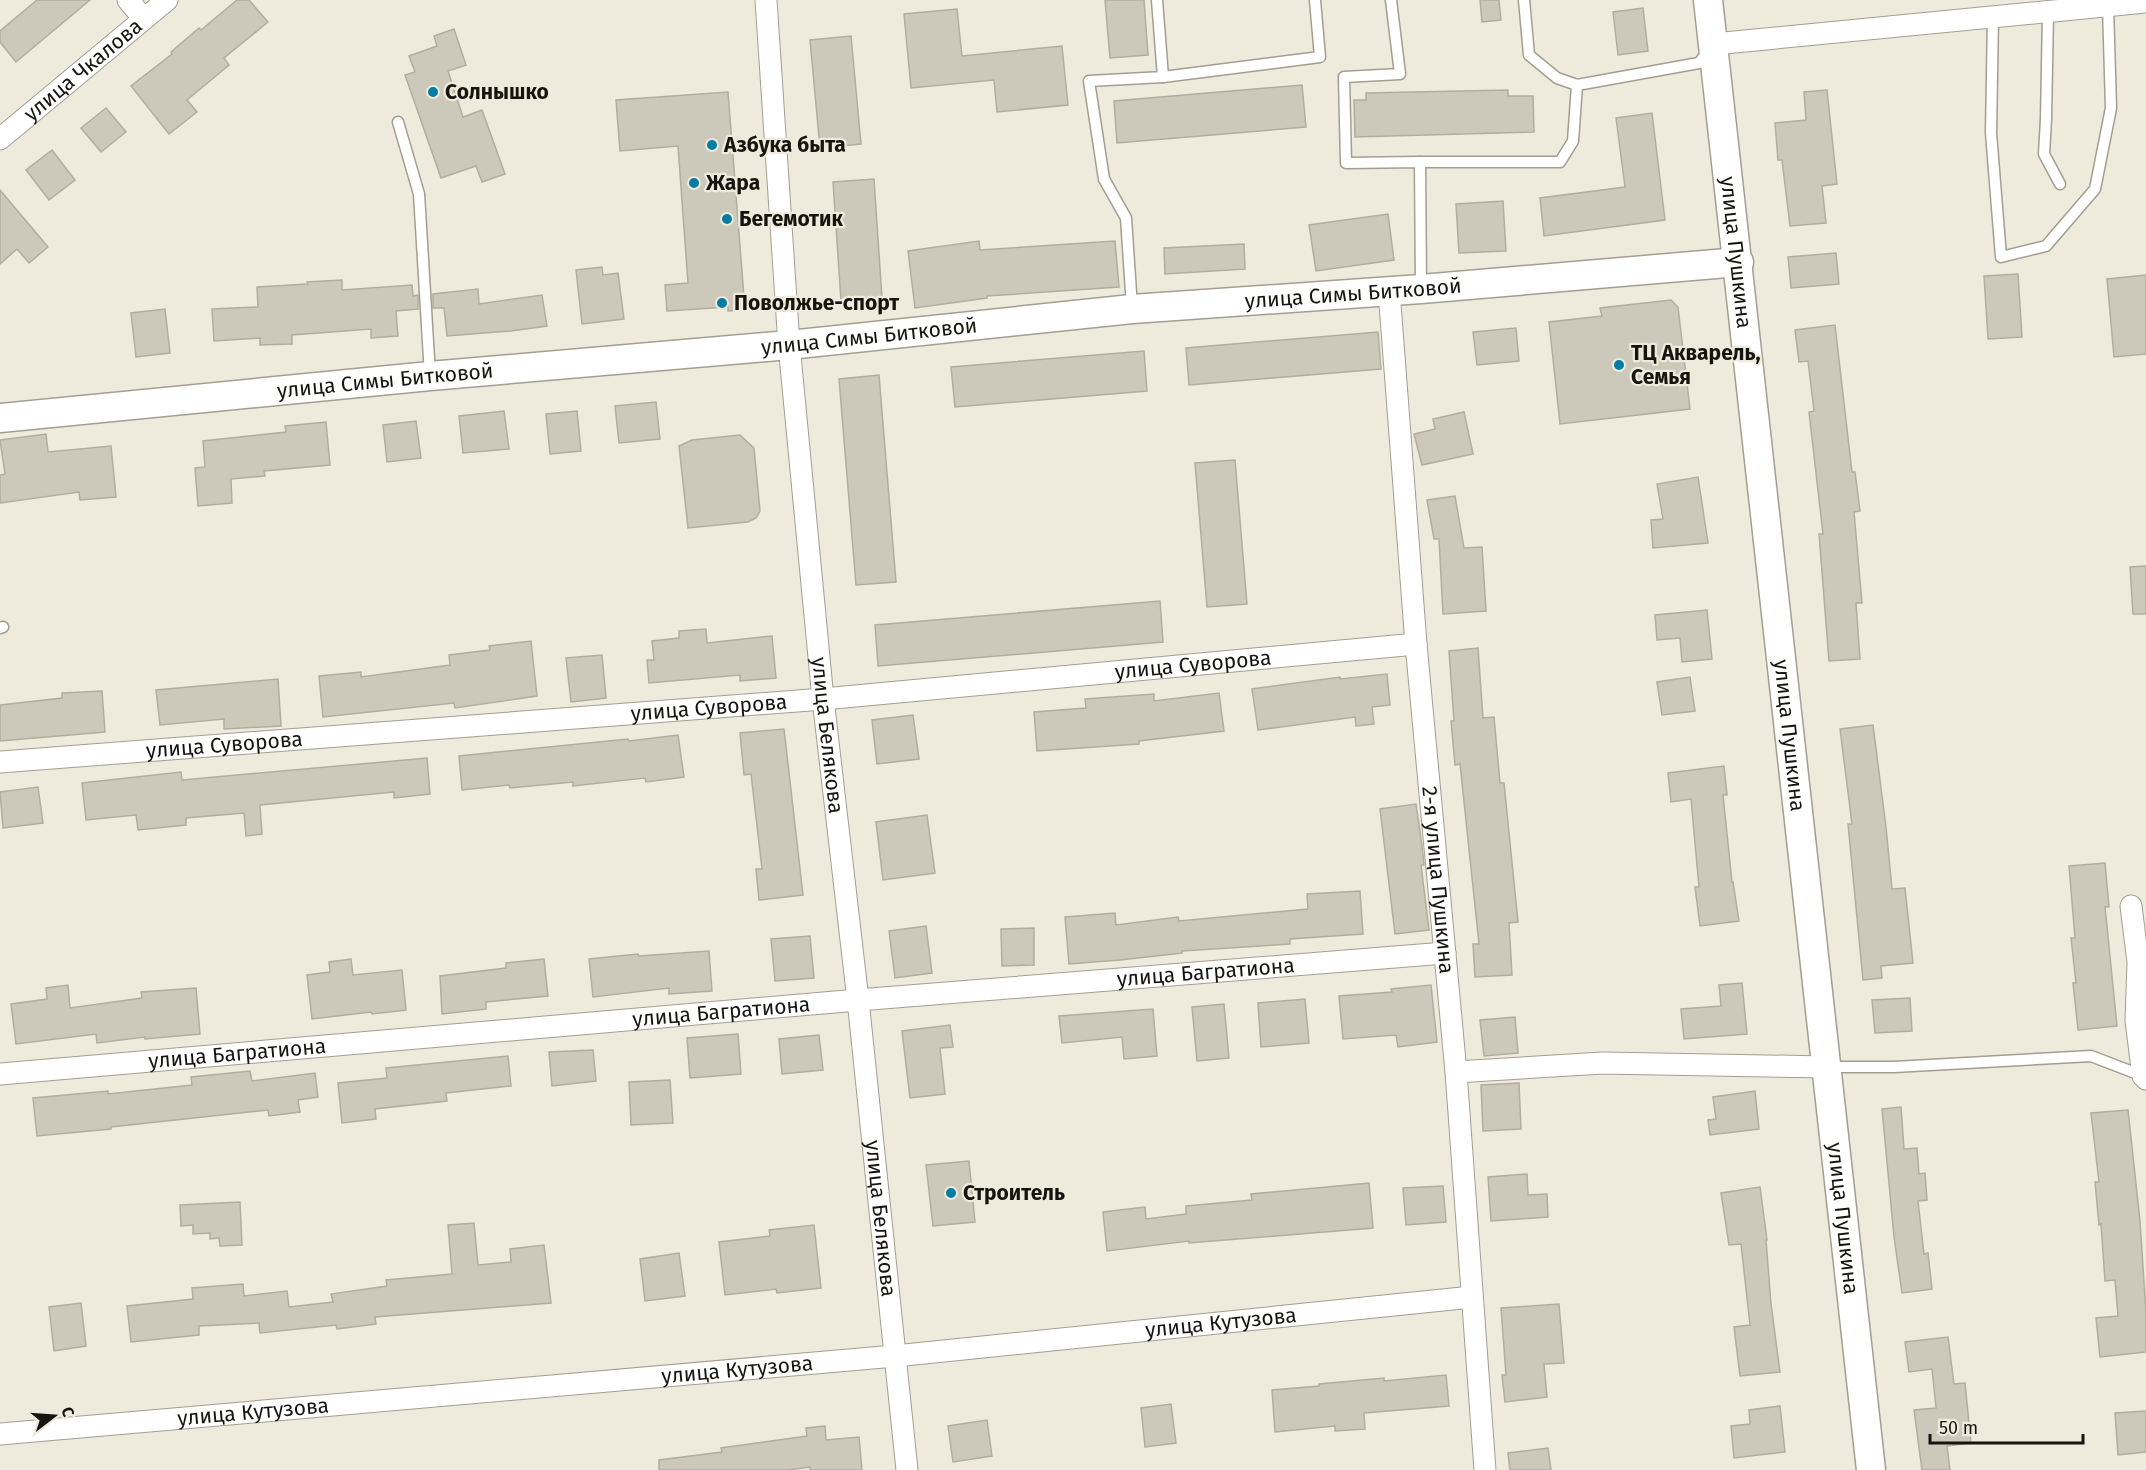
<svg xmlns="http://www.w3.org/2000/svg" width="2146" height="1470" font-family="'Fira Sans',sans-serif">
	<style>
		.building { fill: #ccc8ba; stroke: #b1ad9f; stroke-width: 1.5 }
		.lines { fill: none; stroke-linecap: round; stroke-linejoin: round }
		.lane-casing { stroke: #a29e90; stroke-width: 13 }
		.street-casing { stroke: #a29e90; stroke-width: 23 }
		.secondary-casing { stroke: #a29e90; stroke-width: 31 }
		.lane { stroke: #fff; stroke-width: 10 }
		.street { stroke: #fff; stroke-width: 21 }
		.secondary { stroke: #fff; stroke-width: 28 }
		.poi-dot { fill: #047da4; stroke: #efebdc; stroke-width: 2 }
		.labels { text-anchor: middle; stroke-width: 4.5; stroke-linejoin: round; paint-order: stroke }
		.street-label { font-size: 21px; fill: #15140f; stroke: #efebdc }
		.poi-label { font-size: 21px; font-weight: bold; fill: #15140f; stroke: #efebdc; text-anchor: start }
	</style>
	<rect width="100%" height="100%" fill="#efebdc"/>
	<g class="building">
		<path d="M37,0H90L16,62L0,42V31Z"/>
		<path d="M237,0H249L268,22L224,58L229,65L187,100L197,112L169,134L131,86L172,54L171,52L199,28L201,30Z"/>
		<path d="M1105,0H1144L1148,55L1110,58Z"/>
		<path d="M1480,0H1499L1501,20L1482,22Z"/>
		<path d="M1643,8L1648,51L1618,55L1613,12Z"/>
		<path d="M957,9L962,56L1062,46L1068,105L997,112L994,80L911,88L904,14Z"/>
		<path d="M454,29L466,65L448,71L463,117L482,110L505,174L482,182L476,166L441,178L405,75L415,72L409,56L437,46L434,36Z"/>
		<path d="M851,36L861,144L820,148L810,40Z"/>
		<path d="M1302,85L1306,127L1117,143L1114,101Z"/>
		<path d="M1508,90V96H1533L1534,132L1355,137L1354,100H1366V93Z"/>
		<path d="M1827,90L1837,184L1822,186L1826,223L1790,226L1782,160H1778L1775,123L1806,120L1804,92Z"/>
		<path d="M728,92L745,310L728,311V307L667,311L665,285L688,283L678,146L620,151L616,100Z"/>
		<path d="M106,108L126,132L101,152L81,128Z"/>
		<path d="M1652,113L1665,220L1544,236L1540,198L1625,187L1616,118Z"/>
		<path d="M52,150L75,180L49,200L26,170Z"/>
		<path d="M874,179L882,298L841,301L833,182Z"/>
		<path d="M0,190L48,247L29,263L17,249L0,264Z"/>
		<path d="M1503,201L1506,251L1459,253L1456,204Z"/>
		<path d="M1388,214L1394,260L1316,271L1309,225Z"/>
		<path d="M979,241L980,250L1115,241L1119,287L987,296V298L915,308L908,251Z"/>
		<path d="M1244,244L1245,269L1165,274L1164,248Z"/>
		<path d="M1836,253L1839,284L1791,288L1788,257Z"/>
		<path d="M602,267L603,275L618,273L624,319L582,324L576,270Z"/>
		<path d="M2018,274L2022,337L1988,339L1984,276Z"/>
		<path d="M2146,275V354L2114,357L2107,279Z"/>
		<path d="M342,280V290L412,285L413,296L418,295V309L396,311L398,336L371,338V329L292,335V344L260,345V338L214,341L212,309L258,307L257,287L308,284L307,282Z"/>
		<path d="M478,289L479,304L542,295L547,326L511,331L447,336L444,308H433V294Z"/>
		<path d="M1671,300L1678,307L1690,409L1560,424L1549,322L1602,316L1600,308Z"/>
		<path d="M165,309L170,353L136,357L131,313Z"/>
		<path d="M1835,325L1852,472H1855L1860,511L1854,512L1862,603H1856L1860,659L1829,661L1819,534H1823L1809,412L1814,411L1808,361L1799,362L1795,330Z"/>
		<path d="M1516,328L1519,361L1477,365L1473,332Z"/>
		<path d="M1378,332L1381,369L1189,385L1186,348Z"/>
		<path d="M1144,351L1147,391L955,407L951,367Z"/>
		<path d="M879,375L896,582L856,585L839,379Z"/>
		<path d="M656,402L660,439L619,443L615,406Z"/>
		<path d="M504,411L509,449L463,453L459,416Z"/>
		<path d="M577,411L581,451L550,454L546,414Z"/>
		<path d="M1464,412L1473,454L1422,465L1414,434L1435,429L1433,419Z"/>
		<path d="M416,421L421,458L387,462L383,425Z"/>
		<path d="M326,422L330,465L264,471L265,476L231,479L232,503L198,506L195,468L205,467L203,441L286,432L285,426Z"/>
		<path d="M46,434L48,452L111,446L116,497L80,500L79,492L0,503V475L5,474L0,440Z"/>
		<path d="M740,435L754,448L760,511L756,518L748,522L688,528L679,446L692,440Z"/>
		<path d="M1235,460L1247,604L1207,607L1195,463Z"/>
		<path d="M1698,477L1708,543L1653,548L1651,520L1663,519L1657,484Z"/>
		<path d="M1455,496L1464,548L1482,547L1486,611L1443,614L1439,539H1434L1427,500Z"/>
		<path d="M2146,566V614H2133L2130,567Z"/>
		<path d="M1160,601L1163,642L878,666L875,625Z"/>
		<path d="M1707,610L1712,659L1682,662L1680,638L1657,640L1655,615Z"/>
		<path d="M706,629L707,643L772,636L776,678L740,681V675L649,683L647,660H654L652,641L679,638V631Z"/>
		<path d="M531,641L537,696L455,708L454,703L323,717L319,676L361,672V677L450,665L449,655L490,650L489,646Z"/>
		<path d="M1478,648L1483,718L1494,717L1500,783H1504L1518,922L1509,923L1512,975L1475,977L1473,944H1479L1460,764L1455,765L1451,721H1454L1449,651Z"/>
		<path d="M602,655L606,698L571,702L566,658Z"/>
		<path d="M1387,674L1390,705L1372,707L1374,724L1356,726L1355,717L1258,730L1252,689L1340,677V679Z"/>
		<path d="M1690,677L1695,711L1662,715L1657,682Z"/>
		<path d="M278,679L281,726L224,729V719L160,725L156,690Z"/>
		<path d="M102,691L105,732L0,741V705L62,698V693Z"/>
		<path d="M1219,693L1224,731L1139,741V744L1037,751L1034,712L1086,708L1085,699L1154,694V701Z"/>
		<path d="M913,715L919,759L877,764L872,720Z"/>
		<path d="M1873,725L1886,827L1892,889L1905,888L1913,963L1881,966L1882,978L1863,980L1848,824H1852L1840,729Z"/>
		<path d="M784,729L803,895L759,900L756,869H762L751,774L744,775L740,733Z"/>
		<path d="M678,735L684,777L646,782L645,778L573,786V782L510,788L509,785L462,790L459,756L628,739L629,741Z"/>
		<path d="M427,758L430,794L394,798V792L260,805L262,834L246,836L244,813L186,818V825L138,830L136,815L86,820L82,783L181,772L182,780Z"/>
		<path d="M1724,766L1727,795H1723L1732,882H1733L1739,921L1700,926L1695,887H1699L1691,799L1671,802L1668,773Z"/>
		<path d="M38,787L43,823L3,828L0,792Z"/>
		<path d="M1416,804L1422,846L1424,865H1421L1429,930L1395,934L1380,809Z"/>
		<path d="M927,815L935,873L883,880L876,822Z"/>
		<path d="M2105,863L2109,907H2105L2117,1026L2078,1030L2073,983H2076L2071,938H2075L2069,866Z"/>
		<path d="M1360,891L1363,934L1290,939V944L1182,951V953L1120,960L1069,964L1065,917L1115,913L1116,925L1178,917L1179,921L1308,909L1307,894Z"/>
		<path d="M926,926L932,973L895,978L889,931Z"/>
		<path d="M1034,928V965L1002,966L1001,929Z"/>
		<path d="M810,936L814,978L775,981L771,939Z"/>
		<path d="M709,951L712,991L669,994V988L593,997L589,959L638,954L639,956Z"/>
		<path d="M351,959L353,975L402,970L406,1010L372,1014L371,1012L312,1019L307,975L330,972L329,962Z"/>
		<path d="M544,959L548,996L486,1002V1009L442,1014L440,976L506,968V963Z"/>
		<path d="M1742,983L1747,1034L1684,1039L1681,1009L1721,1006L1719,985Z"/>
		<path d="M68,985L70,1008L142,998L141,992L196,988L200,1034L145,1039V1037L97,1043L96,1034L16,1044L11,1004L47,999L46,988Z"/>
		<path d="M1431,985L1437,1042L1398,1047L1396,1035L1343,1039L1339,996L1392,992L1391,989Z"/>
		<path d="M1910,998L1912,1031L1875,1033L1872,1000Z"/>
		<path d="M1305,999L1309,1043L1261,1047L1258,1003Z"/>
		<path d="M1224,1004L1229,1058L1197,1061L1192,1007Z"/>
		<path d="M1153,1009L1157,1056L1124,1059L1122,1037L1062,1043L1059,1016Z"/>
		<path d="M1515,1017L1518,1053L1484,1056L1480,1020Z"/>
		<path d="M950,1025L953,1047L940,1048L945,1094L910,1098L902,1031Z"/>
		<path d="M738,1034L741,1074L690,1078L687,1038Z"/>
		<path d="M819,1035L823,1070L782,1074L779,1039Z"/>
		<path d="M593,1050L596,1081L552,1086L549,1052Z"/>
		<path d="M508,1056L511,1086L446,1093L447,1101L375,1109L376,1119L342,1123L338,1083L387,1078L386,1068Z"/>
		<path d="M250,1071L252,1081L315,1073L318,1097L298,1100L300,1112L269,1116L268,1110L111,1127V1129L37,1136L33,1098L108,1091V1094L192,1085L191,1077Z"/>
		<path d="M670,1080L673,1123L631,1125L629,1082Z"/>
		<path d="M1519,1083L1521,1129L1483,1131L1481,1085Z"/>
		<path d="M1755,1091L1759,1129L1710,1135L1708,1120L1716,1119L1713,1097Z"/>
		<path d="M1901,1107L1904,1149L1917,1148L1919,1174L1925,1173L1927,1200L1918,1201L1924,1254L1928,1253L1932,1289L1902,1293L1894,1237L1882,1109Z"/>
		<path d="M2128,1110L2140,1221L2146,1312V1352L2100,1357L2096,1318L2118,1316L2115,1280L2105,1281L2101,1224L2099,1225L2095,1182H2099L2091,1113Z"/>
		<path d="M969,1161L975,1222L933,1226L926,1165Z"/>
		<path d="M1527,1174L1528,1195L1547,1194L1548,1217L1491,1221L1488,1177Z"/>
		<path d="M1369,1183L1373,1228L1189,1243V1241L1107,1251L1103,1212L1145,1207L1146,1219L1186,1214V1206L1252,1200L1251,1194Z"/>
		<path d="M1443,1186L1446,1222L1406,1225L1403,1188Z"/>
		<path d="M1760,1187L1767,1240H1766L1771,1304L1780,1372L1740,1376L1734,1327L1750,1325L1741,1244L1729,1245L1721,1193Z"/>
		<path d="M240,1202L242,1245L220,1246L219,1238L210,1239V1233L193,1234V1225L181,1226L180,1205Z"/>
		<path d="M474,1223L478,1265L511,1262L510,1249L544,1245L551,1303L375,1317L376,1324L337,1329L336,1325L260,1333L259,1323L199,1326V1335L131,1342L127,1306L193,1299L192,1288L243,1284L244,1296L287,1291L289,1307L333,1302L331,1294L387,1286L386,1280L452,1274L448,1225Z"/>
		<path d="M814,1225L821,1288L777,1293L776,1289L725,1295L719,1242L770,1236L769,1230Z"/>
		<path d="M679,1253L685,1296L645,1301L640,1259Z"/>
		<path d="M81,1303L86,1346L54,1351L49,1307Z"/>
		<path d="M1559,1304L1564,1363L1544,1364L1547,1397L1505,1402L1502,1375H1506L1501,1308Z"/>
		<path d="M1948,1337L1954,1384L1965,1383L1971,1443L1947,1446L1950,1470H1922L1914,1410L1936,1408L1932,1369L1909,1372L1905,1342Z"/>
		<path d="M1446,1375L1449,1406L1364,1413L1365,1429L1335,1431V1426L1275,1432L1272,1390L1319,1386V1384L1384,1378V1381Z"/>
		<path d="M1171,1404L1176,1443L1145,1447L1141,1408Z"/>
		<path d="M1780,1406L1785,1452L1734,1458L1731,1426L1750,1424L1749,1410Z"/>
		<path d="M2146,1411V1452L2118,1455L2115,1413Z"/>
		<path d="M987,1420L992,1456L953,1462L948,1426Z"/>
		<path d="M825,1426L826,1440L859,1437L862,1470H810V1467L788,1470H659V1460L722,1452L721,1448L807,1436L806,1428Z"/>
		<path d="M1548,1448L1551,1470H1510L1508,1453Z"/>
	</g>
	<g class="lines">
		<defs>
			<g id="lane">
				<path d="M1391,0L1400,74L1344,77L1346,163L1420,162L1421,288"/>
				<path d="M1524,0L1529,55L1557,78L1577,85L1699,63L1708,51"/>
				<path d="M2048,12L2046,119L2044,154L2060,184"/>
				<path d="M1993,17L1991,133L2001,257L2046,246L2095,189L2111,108L2108,6"/>
				<path d="M1163,77L1320,57L1315,0"/>
				<path d="M398,122L419,194L430,375"/>
				<path d="M1420,162H1560L1573,141L1577,85"/>
				<path d="M1132,307L1126,218L1104,179L1089,81L1163,77L1157,0"/>
				<path d="M0,628L3,627"/>
				<path d="M1827,1067H1894L2091,1056L2143,1076"/>
			</g>
			<g id="street">
				<path d="M128,0L144,19"/>
				<path id="s1" d="M766,0L789,345L823,699L858,1000L907,1470"/>
				<path d="M1714,44L2146,2"/>
				<path id="s2" d="M0,139L167,0"/>
				<path id="s3" d="M1389,291L1416,644L1456,1072L1485,1470"/>
				<path id="s4" d="M0,762L823,699L1416,644"/>
				<path d="M2131,906L2138,962L2136,1021L2143,1076L2146,1079"/>
				<path d="M1456,1072L1603,1063L1827,1067"/>
				<path id="s5" d="M0,1074L858,1000L1445,953"/>
				<path id="s6" d="M0,1434L895,1356L1472,1297"/>
			</g>
			<g id="secondary">
				<path id="s7" d="M1708,0L1871,1470"/>
				<path id="s8" d="M0,418L430,376L789,345L1132,309L1421,289L1739,262"/>
			</g>
		</defs>
		<use href="#lane" class="lane-casing"/>
		<use href="#street" class="street-casing"/>
		<use href="#secondary" class="secondary-casing"/>
		<use href="#lane" class="lane"/>
		<use href="#street" class="street"/>
		<use href="#secondary" class="secondary"/>
	</g>
	<g class="poi-dot">
		<circle cx="433" cy="92" r="6"/>
		<circle cx="712" cy="145" r="6"/>
		<circle cx="694" cy="183" r="6"/>
		<circle cx="727" cy="219" r="6"/>
		<circle cx="722" cy="303" r="6"/>
		<circle cx="1619" cy="365" r="6"/>
		<circle cx="951" cy="1193" r="6"/>
	</g>
	<g class="labels">
		<g class="street-label">
			<text dy="7" stroke="none"><textPath href="#s2" startOffset="108">улица Чкалова</textPath></text>
			<text dy="7" stroke="none"><textPath href="#s7" startOffset="254">улица Пушкина</textPath></text>
			<text dy="7" stroke="none"><textPath href="#s8" startOffset="1359">улица Симы Битковой</textPath></text>
			<text dy="7" stroke="none"><textPath href="#s8" startOffset="873">улица Симы Битковой</textPath></text>
			<text dy="7" stroke="none"><textPath href="#s8" startOffset="387">улица Симы Битковой</textPath></text>
			<text dy="7" stroke="none"><textPath href="#s4" startOffset="1197">улица Суворова</textPath></text>
			<text dy="7" stroke="none"><textPath href="#s4" startOffset="711">улица Суворова</textPath></text>
			<text dy="7" stroke="none"><textPath href="#s7" startOffset="740">улица Пушкина</textPath></text>
			<text dy="7" stroke="none"><textPath href="#s1" startOffset="738">улица Белякова</textPath></text>
			<text dy="7" stroke="none"><textPath href="#s4" startOffset="225">улица Суворова</textPath></text>
			<text dy="7" stroke="none"><textPath href="#s3" startOffset="591">2-я улица Пушкина</textPath></text>
			<text dy="7" stroke="none"><textPath href="#s5" startOffset="1210">улица Багратиона</textPath></text>
			<text dy="7" stroke="none"><textPath href="#s5" startOffset="724">улица Багратиона</textPath></text>
			<text dy="7" stroke="none"><textPath href="#s5" startOffset="238">улица Багратиона</textPath></text>
			<text dy="7" stroke="none"><textPath href="#s7" startOffset="1226">улица Пушкина</textPath></text>
			<text dy="7" stroke="none"><textPath href="#s1" startOffset="1224">улица Белякова</textPath></text>
			<text dy="7" stroke="none"><textPath href="#s6" startOffset="1226">улица Кутузова</textPath></text>
			<text dy="7" stroke="none"><textPath href="#s6" startOffset="740">улица Кутузова</textPath></text>
			<text dy="7" stroke="none"><textPath href="#s6" startOffset="254">улица Кутузова</textPath></text>
		</g>
		<g class="poi-label">
			<text x="445" y="99">Солнышко</text>
			<text x="724" y="152">Азбука быта</text>
			<text x="706" y="190">Жара</text>
			<text x="739" y="226">Бегемотик</text>
			<text x="734" y="310">Поволжье-спорт</text>
			<text x="1631" y="360">ТЦ Акварель,<tspan x="1631" dy="24">Семья</tspan></text>
			<text x="963" y="1200">Строитель</text>
		</g>
	</g>
	<g transform="translate(54 1416) rotate(73)" stroke="#efebdc" stroke-width="4.5" paint-order="stroke">
	<path d="M0-4.5L10 22L0 15L-10 22Z" fill="#15140f"/>
	<text y="-9" font-size="16" font-weight="bold" text-anchor="middle" fill="#15140f">С</text>
	</g>
	<path d="M1930 1434v9h153v-9" fill="none" stroke="#15140f" stroke-width="3"/>
	<text x="1939" y="1434" font-size="18" fill="#15140f" stroke="#efebdc" stroke-width="4.5" paint-order="stroke">50 m</text>
</svg>
